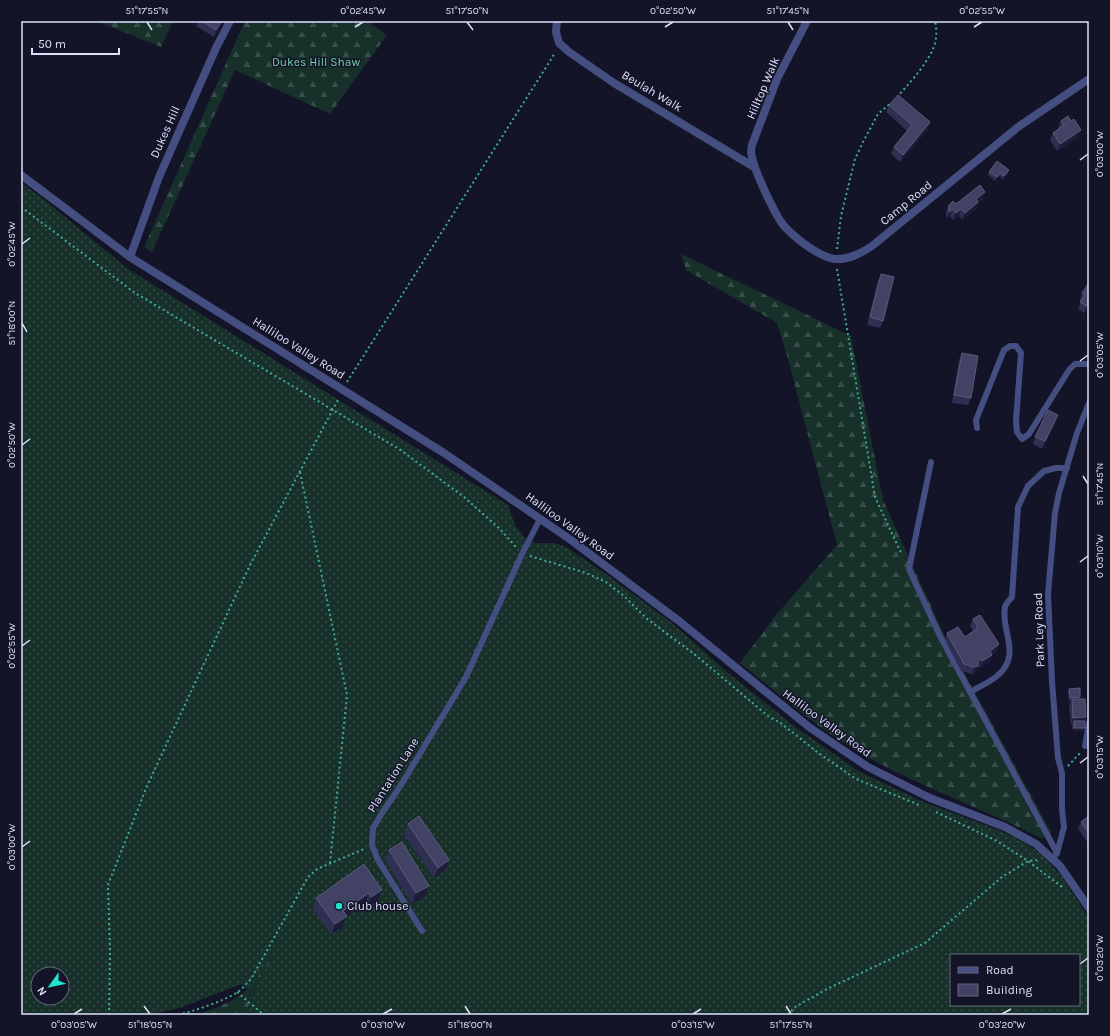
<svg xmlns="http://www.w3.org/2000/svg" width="1110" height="1036" font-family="Karla,sans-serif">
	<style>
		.grass { fill: url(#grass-dots); fill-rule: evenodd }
		.forest { fill: url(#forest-firs) }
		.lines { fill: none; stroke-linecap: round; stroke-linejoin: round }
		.path { stroke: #40ac90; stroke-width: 2; stroke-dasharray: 2 3; stroke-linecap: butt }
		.service { stroke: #444e80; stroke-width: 6 }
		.minor { stroke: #444e80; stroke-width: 8 }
		.wall { fill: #2f2f52 }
		.shaded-wall { fill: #1c1c39 }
		.building { fill: #424264; stroke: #5a5b7c }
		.ticks { fill: none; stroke: #dde0fb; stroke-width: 1.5 }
		.poi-dot { fill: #22e2d0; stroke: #131427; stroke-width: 1.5 }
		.labels { text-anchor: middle; stroke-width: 3; stroke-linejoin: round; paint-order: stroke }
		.park-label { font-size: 12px; fill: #72d2a7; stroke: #131427 }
		.street-label { font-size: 12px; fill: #dde0fb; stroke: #131427 }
		.poi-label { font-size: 12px; fill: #dde0fb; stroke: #131427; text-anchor: start }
		.neatline { fill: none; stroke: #dde0fb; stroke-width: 1.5 }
		.ticks-label { font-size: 10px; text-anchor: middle; fill: #dde0fb }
	</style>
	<defs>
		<pattern id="grass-dots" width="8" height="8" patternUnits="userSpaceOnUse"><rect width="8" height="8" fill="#17302a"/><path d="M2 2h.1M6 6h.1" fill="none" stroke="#384e4a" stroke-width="1.8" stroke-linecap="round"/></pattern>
		<pattern id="forest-firs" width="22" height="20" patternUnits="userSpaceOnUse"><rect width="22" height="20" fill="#17302a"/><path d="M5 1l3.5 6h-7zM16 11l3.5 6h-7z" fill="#384e4a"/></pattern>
	</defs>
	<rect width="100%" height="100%" fill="#131427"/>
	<path class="grass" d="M21,183L41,197L128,269L508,505L515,525L525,538L535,543H554L566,547L606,574L672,623L726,671L794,726L860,772L924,802L1001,831L1025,843L1043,856L1062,877L1089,918V1015H249L248,1008L254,995L241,984L180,1008L148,1015H21ZM951,955H1079V1005H951ZM38,974H62V998H38Z"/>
	<g class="forest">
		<path d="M96,21H173L161,47Z"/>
		<path d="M245,21H372L371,24L387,35L330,114L235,70L152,252L144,247Z"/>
		<path d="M681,254L851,336L883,500L946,639L1051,832L1043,839C985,810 924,788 867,757C823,733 780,695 740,663L776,615L837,545L788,359L777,323L686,270Z"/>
		<path d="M279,937L280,938L274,947L273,954L248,1007L249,1015H196C216,1008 242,999 255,981C265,968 271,951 279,937Z"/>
	</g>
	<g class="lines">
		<g class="path">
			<path d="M897,97C909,84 926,65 933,49C937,40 937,30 935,21"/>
			<path d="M21,207L135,293L399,449L464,497L500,529L516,547"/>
			<path d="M837,249L841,216L855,159L863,142L878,114L891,103"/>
			<path d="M837,269L875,497L902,555"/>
			<path d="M347,382L555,53"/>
			<path d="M300,472L347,695L330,863"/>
			<path d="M530,556L586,573L606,582L624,596L646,618L698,657L768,716L782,724L817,752L856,779L919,805"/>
			<path d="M1068,766L1080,753"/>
			<path d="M936,812L997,841L1028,861L1062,887"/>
			<path d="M237,992L264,1015"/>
			<path d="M109,1015L110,952L108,885L147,786L250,565L339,398"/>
			<path d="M178,1015C194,1011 224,1001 238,992C243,988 247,983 251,979L308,877L317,869L364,849"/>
			<path d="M788,1015L795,1007L827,989L925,943L1002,877L1028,861L1039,860"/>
		</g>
		<g class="service">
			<path d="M977,428L976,420L1004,350L1010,346H1016L1021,353L1016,421L1017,432L1022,439L1029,434L1069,370L1075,364H1086L1089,365"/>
			<path d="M931,462L909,569L940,636L1057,853"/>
			<path d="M970,692C982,685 998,679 1005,667C1017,649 1001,627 1005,607C1006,603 1010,600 1012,597L1018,507L1028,486L1044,471L1056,468H1067"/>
			<path d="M1085,746L1089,723"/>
			<path d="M1053,858L1057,853L1064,827L1062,809V773L1058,758L1052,681L1048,594L1055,513L1059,493L1077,433L1089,403"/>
			<path d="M422,931L378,860L372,845L373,828L382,813L401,785L466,677L522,554L540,519"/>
		</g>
		<g class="minor">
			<path d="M557,21L556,32L559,43L569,52L614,83L754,167"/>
			<path d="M807,21L777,79L752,145C751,149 751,154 752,157C755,172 775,215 784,226C795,238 819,257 835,259C849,260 861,253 872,246L1018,127L1089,79"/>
			<path d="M21,175L130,257L444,453L571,540L679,621L809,727L868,767L930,798L1005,827L1036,844L1060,866L1089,908"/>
			<path d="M130,257L159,177L216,48L230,21"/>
		</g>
	</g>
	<g class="wall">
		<path d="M198,21H222L220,28L214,37L196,26Z"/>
		<path d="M889,105L928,129L900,162L891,154L894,147L907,131L886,112Z"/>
		<path d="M1061,121L1078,137L1057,151L1050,140L1053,133L1059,129L1058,128Z"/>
		<path d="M1009,170L1008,174L1003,180L999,176L995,181L988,175L989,172Z"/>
		<path d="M983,199L978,203L976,209L962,220L959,216L953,220L950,216L946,219V212L949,205L956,204Z"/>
		<path d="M881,274L883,321L880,328L867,325L878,281Z"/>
		<path d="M1089,283V309L1087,308L1084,313L1078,309L1081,301L1080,300L1082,293Z"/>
		<path d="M962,353L971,398L968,405L952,403L959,360Z"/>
		<path d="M1055,422L1042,449L1033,444L1035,437Z"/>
		<path d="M973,619L999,644L996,652L992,654L990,662L980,668L979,667L977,668L975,673L972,674L961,671L945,640L947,633L965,637L973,631L970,626Z"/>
		<path d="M1069,689L1080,699L1086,717L1085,721V728L1084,731H1073L1072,725H1071L1069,706L1071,701L1069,702L1068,692Z"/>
		<path d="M1089,816V844L1078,829L1081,822Z"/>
		<path d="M408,824L449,860L445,870L434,878L404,835Z"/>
		<path d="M389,850L425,896L412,904L385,860Z"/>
		<path d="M364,864L378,900L368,908L365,904L346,917L343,927L331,935L313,909L316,898Z"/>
	</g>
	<g class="shaded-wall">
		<path d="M222,21L220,28L214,37L216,30Z"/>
		<path d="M930,122L928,129L900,162L903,155Z"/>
		<path d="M1081,130L1078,137L1057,151L1060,144Z"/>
		<path d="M1009,170L1008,174L1003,180L1004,176Z"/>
		<path d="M1000,173L999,176L995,181L997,177Z"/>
		<path d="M985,192L983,199L978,203L976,209L962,220L965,213L976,199Z"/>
		<path d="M953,209L950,216L946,219L949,212Z"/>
		<path d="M961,209L959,216L953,220L956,213Z"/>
		<path d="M1089,303L1087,308L1084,313L1087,306Z"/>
		<path d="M1058,415L1055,422L1042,449L1045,441Z"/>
		<path d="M999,644L996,652L987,658L990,651Z"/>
		<path d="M992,655L990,662L980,668L982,661Z"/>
		<path d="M981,659L979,667L977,668L975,673L972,674L974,667L978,661Z"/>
		<path d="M1080,697L1079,701L1072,699L1071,701L1069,702L1070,698Z"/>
		<path d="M1086,717L1083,725L1074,721L1072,725H1071L1073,718Z"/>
		<path d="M1074,728H1085L1084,731H1073Z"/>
		<path d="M449,860L445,870L434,878L438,868Z"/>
		<path d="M429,886L425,896L412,904L416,893Z"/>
		<path d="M382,890L378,900L368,908L371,897Z"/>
		<path d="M369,893L365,904L346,917L343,927L331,935L335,924L343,911Z"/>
	</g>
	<g class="building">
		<path d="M202,21H222L216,30Z"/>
		<path d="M898,95L930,122L903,155L894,147L912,125L889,105Z"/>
		<path d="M1068,116L1071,121L1074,119L1081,130L1060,144L1053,133L1064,125L1061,121Z"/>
		<path d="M997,161L1009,170L1004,176L1000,173L997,177L989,172Z"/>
		<path d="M980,185L985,192L976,199L978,202L965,213L961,209L956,213L953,209L949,212V205L953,201L956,204Z"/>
		<path d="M881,274L894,277L883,321L870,317Z"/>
		<path d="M1089,283V303L1087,306L1080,302L1085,295L1082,293Z"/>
		<path d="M962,353L978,356L971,398L954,395Z"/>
		<path d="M1048,410L1058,415L1045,441L1035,437Z"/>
		<path d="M980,615L999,644L990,651L992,655L982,661L981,659L978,661V666L974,667L964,664L947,633L958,627L965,637L978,628L973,619Z"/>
		<path d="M1080,688V697L1070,698L1069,689Z"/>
		<path d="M1072,699H1085L1086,717L1073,718Z"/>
		<rect x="1074" y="721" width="11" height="7"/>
		<path d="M419,816L449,860L438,868L408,824Z"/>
		<path d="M1089,816V833L1081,822Z"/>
		<path d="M402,842L429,886L416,893L389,850Z"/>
		<path d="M364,864L382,890L371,897L369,893L343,911L347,916L335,924L316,898Z"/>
	</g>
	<path class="ticks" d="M147,22L152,30M467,22L473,30M788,22L793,30M355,27L363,22M665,27L673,22M974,27L982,22M1080,160L1088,154M22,244L30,238M22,323L27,332M1080,361L1088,355M22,445L30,439M1083,476L1088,484M1080,562L1088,556M22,646L30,640M1080,763L1088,757M22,847L30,841M1080,964L1088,958M144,1006L150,1014M465,1006L470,1014M786,1006L791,1014M74,1014L82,1009M383,1014L392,1009M693,1014L701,1009M1002,1014L1011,1009"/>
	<circle class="poi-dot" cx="339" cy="906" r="4"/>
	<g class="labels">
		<g class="park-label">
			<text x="316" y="66">Dukes Hill Shaw</text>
		</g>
		<g class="street-label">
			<text transform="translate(763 88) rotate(-67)" y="4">Hilltop Walk</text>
			<text transform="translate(652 91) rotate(31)" y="4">Beulah Walk</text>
			<text transform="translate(165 132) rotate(-66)" y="4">Dukes Hill</text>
			<text transform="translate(906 203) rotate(-39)" y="4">Camp Road</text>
			<text transform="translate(299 348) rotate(32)" y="4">Halliloo Valley Road</text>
			<text transform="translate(570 526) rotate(36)" y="4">Halliloo Valley Road</text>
			<text transform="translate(1039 630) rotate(-92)" y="4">Park Ley Road</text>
			<text transform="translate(827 723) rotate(36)" y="4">Halliloo Valley Road</text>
			<text transform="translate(393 775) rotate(-58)" y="4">Plantation Lane</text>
		</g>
		<g class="poi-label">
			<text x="347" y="910">Club house</text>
		</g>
	</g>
	<rect width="1110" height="1036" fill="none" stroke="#131427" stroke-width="44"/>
	<rect x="950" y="954" width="130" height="52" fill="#131427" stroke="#64667c"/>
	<rect x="958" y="967" width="20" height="6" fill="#444e80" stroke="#64667c"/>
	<text x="986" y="974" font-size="12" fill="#dde0fb">Road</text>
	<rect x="958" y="984" width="20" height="12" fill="#424264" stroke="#64667c"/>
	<text x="986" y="994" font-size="12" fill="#dde0fb">Building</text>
	<g transform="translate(50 986) rotate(237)"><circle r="19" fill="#131427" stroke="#64667c"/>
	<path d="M0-3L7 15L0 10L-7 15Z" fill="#22e2d0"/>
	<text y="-6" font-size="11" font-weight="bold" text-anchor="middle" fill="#dde0fb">N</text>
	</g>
	<path d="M32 48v6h87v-6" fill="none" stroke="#dde0fb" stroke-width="2"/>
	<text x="38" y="48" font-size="12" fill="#dde0fb" stroke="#131427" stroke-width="3" paint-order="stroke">50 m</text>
	<rect x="22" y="22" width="1066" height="992" class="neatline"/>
	<g class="ticks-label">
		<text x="147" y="14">51°17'55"N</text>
		<text x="363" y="14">0°02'45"W</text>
		<text x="467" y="14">51°17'50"N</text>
		<text x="673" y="14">0°02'50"W</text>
		<text x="788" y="14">51°17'45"N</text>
		<text x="982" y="14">0°02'55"W</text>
		<text transform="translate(1099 154) rotate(-90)" y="4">0°03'00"W</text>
		<text transform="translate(11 244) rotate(-90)" y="4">0°02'45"W</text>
		<text transform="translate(11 323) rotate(-90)" y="4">51°18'00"N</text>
		<text transform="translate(1099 355) rotate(-90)" y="4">0°03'05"W</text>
		<text transform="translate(11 445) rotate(-90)" y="4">0°02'50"W</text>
		<text transform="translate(1099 484) rotate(-90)" y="4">51°17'45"N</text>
		<text transform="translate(1099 556) rotate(-90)" y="4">0°03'10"W</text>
		<text transform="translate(11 646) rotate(-90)" y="4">0°02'55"W</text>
		<text transform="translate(1099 757) rotate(-90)" y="4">0°03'15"W</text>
		<text transform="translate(11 847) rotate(-90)" y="4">0°03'00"W</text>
		<text transform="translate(1099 958) rotate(-90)" y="4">0°03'20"W</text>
		<text x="74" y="1028">0°03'05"W</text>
		<text x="150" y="1028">51°18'05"N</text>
		<text x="383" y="1028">0°03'10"W</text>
		<text x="470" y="1028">51°18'00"N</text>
		<text x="693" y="1028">0°03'15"W</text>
		<text x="791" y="1028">51°17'55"N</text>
		<text x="1002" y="1028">0°03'20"W</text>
	</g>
</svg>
